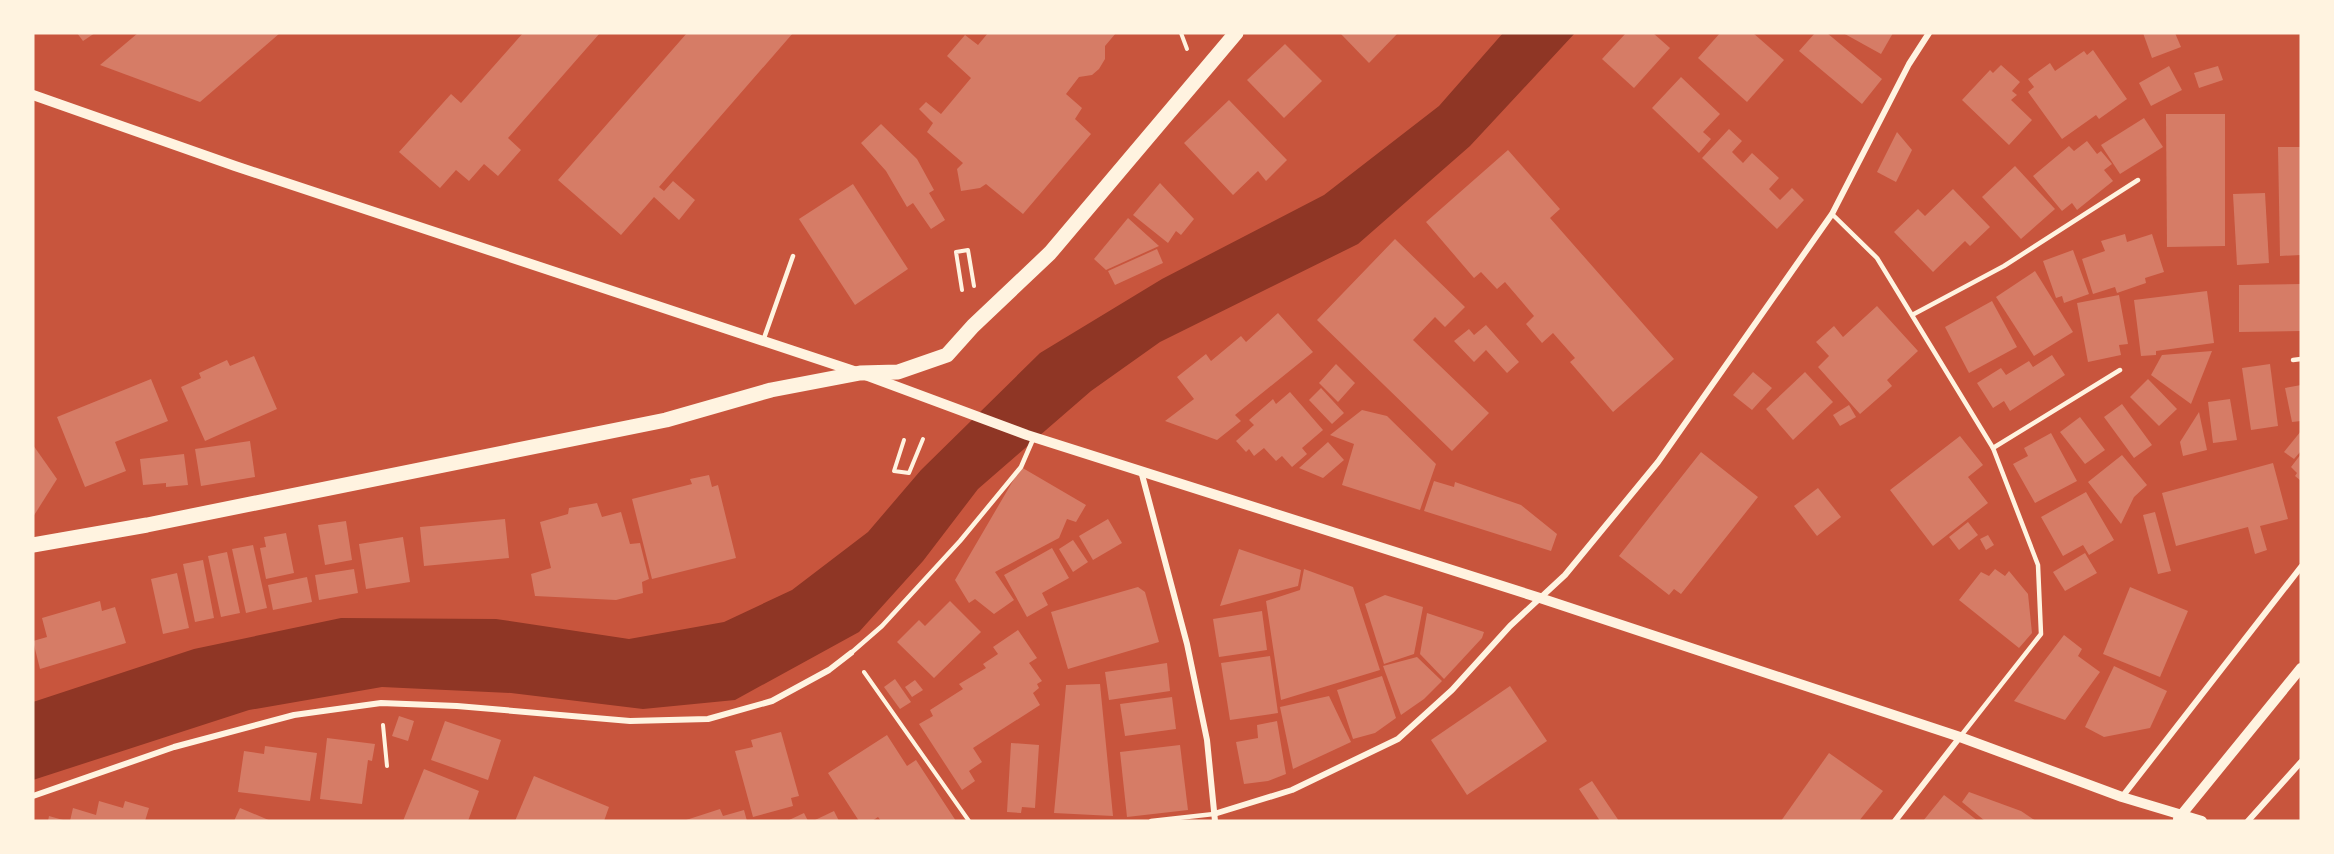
<svg xmlns="http://www.w3.org/2000/svg" width="2334" height="854" font-family="Lato,sans-serif">
	<style>
		.water { fill: #8f3625 }
		.building { fill: #d67c66 }
		.lines { fill: none; stroke-linecap: round; stroke-linejoin: round }
		.path { stroke: #fff3e0; stroke-width: 4 }
		.service { stroke: #fff3e0; stroke-width: 4.5 }
		.minor { stroke: #fff3e0; stroke-width: 6 }
		.tertiary { stroke: #fff3e0; stroke-width: 10 }
		.primary { stroke: #fff3e0; stroke-width: 15 }
	</style>
	<rect width="100%" height="100%" fill="#c8553d"/>
	<path class="water" d="M1503,33H1575L1470,146L1358,244L1160,342L1091,391L978,489L923,561L859,632L735,700L643,709L511,693L382,687L249,710L33,780V702L194,649L341,618L496,619L629,639L724,622L792,590L868,532L921,470L1040,353L1162,279L1324,195L1439,106Z"/>
	<g class="building">
		<path d="M77,33H95L83,41Z"/>
		<path d="M138,33H280L200,102L100,65Z"/>
		<path d="M523,33H600L508,138L521,150L498,176L484,164L469,181L456,170L440,188L399,152L451,94L461,103Z"/>
		<path d="M687,33H793L659,187L664,191L673,181L695,200L679,220L654,197L621,235L558,180Z"/>
		<path d="M988,33H1116L1105,46V59L1099,69L1092,75L1079,77L1066,94L1082,108L1075,119L1091,134L1023,214L986,184L980,188L961,191L957,169L963,163L927,132L933,123L919,109L926,102L941,114L971,78L947,56L965,35L978,45Z"/>
		<path d="M1340,33H1398L1369,63Z"/>
		<path d="M1626,33H1653L1670,48L1634,88L1602,59Z"/>
		<path d="M1720,33H1753L1784,60L1747,102L1698,58Z"/>
		<path d="M1815,33H1827L1882,79L1862,104L1799,51Z"/>
		<path d="M1843,33H1893L1881,54Z"/>
		<path d="M2143,33H2175L2181,47L2152,58Z"/>
		<path d="M1285,44L1322,81L1284,118L1247,80Z"/>
		<path d="M2093,50L2127,99L2099,119L2096,115L2062,139L2028,92L2034,87L2028,79L2050,63L2055,71L2084,51L2087,55Z"/>
		<path d="M2001,65L2020,82L2012,91L2017,95L2011,100L2032,120L2009,145L1962,100L1990,70L1993,73Z"/>
		<path d="M2169,66L2182,90L2151,106L2139,83Z"/>
		<path d="M2218,66L2223,80L2199,88L2194,73Z"/>
		<path d="M1681,77L1720,114L1703,132L1711,139L1699,153L1652,108Z"/>
		<path d="M1229,100L1287,160L1266,181L1258,171L1233,195L1184,143Z"/>
		<path d="M2166,114H2225V246L2167,247Z"/>
		<path d="M2144,118L2163,147L2120,174L2101,145Z"/>
		<path d="M881,124L917,159L934,190L929,193L945,220L931,229L913,203L907,207L886,171L861,143Z"/>
		<path d="M1729,129L1742,141L1732,152L1743,163L1752,153L1779,178L1769,189L1780,200L1792,188L1804,200L1777,229L1702,158Z"/>
		<path d="M1897,132L1912,150L1896,182L1877,172Z"/>
		<path d="M2087,141L2097,154L2101,151L2112,164L2104,170L2113,181L2077,210L2072,203L2062,211L2033,176L2069,146L2074,151Z"/>
		<path d="M2278,147H2301V255L2280,256Z"/>
		<path d="M1508,150L1560,209L1550,218L1674,359L1613,412L1570,362L1575,358L1553,333L1542,343L1526,324L1534,316L1505,282L1497,289L1481,272L1474,278L1426,222Z"/>
		<path d="M2015,166L2055,209L2021,239L1982,197Z"/>
		<path d="M1160,183L1194,219L1181,235L1176,231L1168,243L1133,215Z"/>
		<path d="M853,184L908,269L855,305L799,219Z"/>
		<path d="M1953,189L1990,227L1970,246L1965,241L1933,272L1894,232L1918,209L1925,216Z"/>
		<path d="M2265,193L2269,263L2237,265L2233,194Z"/>
		<path d="M1128,218L1159,246L1106,270L1094,259Z"/>
		<path d="M2125,234L2127,242L2152,234L2164,272L2145,278L2146,283L2117,293L2115,287L2093,294L2082,259L2105,251L2101,241Z"/>
		<path d="M1395,239L1465,307L1445,327L1435,317L1413,340L1489,413L1452,451L1317,320Z"/>
		<path d="M1157,249L1163,263L1115,285L1108,271Z"/>
		<path d="M2073,250L2089,294L2064,303L2062,296L2056,298L2043,261Z"/>
		<path d="M2035,271L2073,332L2034,356L1996,297Z"/>
		<path d="M2301,284V331L2239,332V285Z"/>
		<path d="M2207,291L2214,343L2156,351V355L2141,356L2134,300Z"/>
		<path d="M2119,295L2128,344L2119,345L2121,355L2088,362L2077,303Z"/>
		<path d="M1992,301L2017,347L1969,373L1945,327Z"/>
		<path d="M1877,306L1918,351L1887,380L1892,386L1860,414L1818,367L1829,356L1816,342L1834,326L1843,337Z"/>
		<path d="M1278,313L1313,352L1235,415L1241,421L1217,440L1165,421L1194,399L1177,377L1206,354L1211,361L1241,336L1246,342Z"/>
		<path d="M1486,325L1519,362L1507,373L1486,350L1474,362L1454,341L1469,329L1474,335Z"/>
		<path d="M2212,351L2191,404L2151,375L2162,355Z"/>
		<path d="M2052,355L2065,375L2010,411L2004,401L1993,408L1977,383L2001,368L2006,375L2029,361L2033,367Z"/>
		<path d="M254,356L277,409L205,441L181,387L201,378L199,373L227,360L230,366Z"/>
		<path d="M1336,364L1355,383L1338,402L1319,383Z"/>
		<path d="M2270,364L2278,426L2251,430L2242,368Z"/>
		<path d="M1753,372L1772,388L1752,410L1733,395Z"/>
		<path d="M1805,372L1833,402L1793,440L1766,409Z"/>
		<path d="M151,379L168,421L115,442L126,471L85,487L57,417Z"/>
		<path d="M2148,379L2177,409L2159,426L2130,397Z"/>
		<path d="M2301,385V421L2292,422L2285,388Z"/>
		<path d="M1321,388L1344,413L1332,424L1309,400Z"/>
		<path d="M1290,392L1323,430L1302,448L1307,454L1292,467L1282,456L1276,461L1264,448L1254,456L1249,449L1246,452L1236,441L1254,425L1249,420L1273,399L1276,404Z"/>
		<path d="M2230,399L2237,440L2213,443L2208,402Z"/>
		<path d="M2122,404L2152,445L2134,458L2104,417Z"/>
		<path d="M1849,405L1856,417L1840,426L1833,415Z"/>
		<path d="M1362,410L1387,416L1436,464L1420,510L1342,485L1354,444L1330,435Z"/>
		<path d="M2199,412L2207,450L2183,456L2180,442Z"/>
		<path d="M2080,417L2105,450L2085,464L2060,432Z"/>
		<path d="M2301,431V451L2294,459L2284,452Z"/>
		<path d="M2051,433L2077,481L2035,503L2013,464L2028,456L2024,448Z"/>
		<path d="M1960,436L1983,465L1968,477L1988,503L1933,546L1890,490Z"/>
		<path d="M250,441L255,477L201,486L195,449Z"/>
		<path d="M1328,442L1344,460L1323,478L1299,468Z"/>
		<path d="M33,445L57,479L33,517Z"/>
		<path d="M1701,452L1758,497L1681,594L1674,589L1669,595L1619,556Z"/>
		<path d="M184,454L188,485L166,487V483L143,485L140,459Z"/>
		<path d="M2301,454V481L2295,476L2297,473L2291,467Z"/>
		<path d="M2122,455L2147,485L2134,497L2121,524L2088,482Z"/>
		<path d="M2273,463L2288,519L2260,526L2267,550L2255,554L2248,527L2176,546L2162,493Z"/>
		<path d="M1021,467L1086,505L1076,522L1067,519L1059,538L995,572L1014,600L994,614L975,599L969,603L955,580Z"/>
		<path d="M709,475L712,487L718,485L736,558L652,579L632,499L692,484L690,479Z"/>
		<path d="M1434,481L1454,487L1455,482L1521,505L1557,534L1551,551L1424,511Z"/>
		<path d="M1818,488L1841,517L1817,536L1794,506Z"/>
		<path d="M2086,492L2114,540L2089,555L2083,545L2063,556L2041,517Z"/>
		<path d="M597,503L602,517L621,512L630,544L640,543L649,579L642,582L643,593L616,600L535,596L531,574L551,568L540,522L568,514L569,508Z"/>
		<path d="M2155,512L2171,571L2158,574L2143,515Z"/>
		<path d="M505,519L509,558L424,566L420,527Z"/>
		<path d="M1108,519L1122,543L1093,560L1079,536Z"/>
		<path d="M346,521L352,560L325,565L318,525Z"/>
		<path d="M1968,522L1978,535L1959,550L1949,537Z"/>
		<path d="M286,533L294,573L266,579L260,548L266,547L264,537Z"/>
		<path d="M1988,535L1994,545L1986,550L1980,539Z"/>
		<path d="M403,537L410,582L366,589L359,544Z"/>
		<path d="M1073,540L1088,562L1073,572L1059,549Z"/>
		<path d="M253,545L267,608L246,613L232,549Z"/>
		<path d="M1052,548L1069,578L1042,593L1048,605L1027,617L1004,575Z"/>
		<path d="M1239,549L1301,570L1298,586L1220,606Z"/>
		<path d="M227,552L240,613L221,617L208,556Z"/>
		<path d="M2085,553L2097,573L2065,591L2053,572Z"/>
		<path d="M203,560L214,618L195,622L183,564Z"/>
		<path d="M354,569L358,593L319,600L315,575Z"/>
		<path d="M1304,569L1353,587L1380,670L1281,700L1266,601L1300,590Z"/>
		<path d="M1995,569L2005,576L2009,571L2028,594L2032,633L2019,648L1959,600L1981,572L1989,576Z"/>
		<path d="M177,573L189,628L163,634L151,579Z"/>
		<path d="M307,577L312,602L273,610L268,585Z"/>
		<path d="M1138,587L1145,592L1159,642L1068,669L1051,612Z"/>
		<path d="M2130,587L2188,611L2160,677L2103,654Z"/>
		<path d="M1385,595L1423,607L1414,654L1384,664L1365,604Z"/>
		<path d="M100,601L102,611L115,607L126,643L40,669L33,641L47,637L42,618Z"/>
		<path d="M950,601L981,632L934,678L897,642L919,620L925,626Z"/>
		<path d="M1262,611L1267,650L1219,657L1213,619Z"/>
		<path d="M1427,613L1484,632L1482,638L1444,679L1420,654Z"/>
		<path d="M1018,630L1037,658L1029,663L1042,681L1037,684L1039,688L1033,693L1040,705L973,748L982,762L969,771L975,781L962,790L919,724L933,716L930,710L963,689L959,684L986,668L983,664L998,654L993,647Z"/>
		<path d="M2064,635L2082,649L2078,656L2100,672L2065,720L2014,701Z"/>
		<path d="M1270,656L1278,713L1230,720L1221,663Z"/>
		<path d="M1417,657L1442,681L1424,699L1401,715L1383,666Z"/>
		<path d="M1167,663L1170,691L1109,700L1105,672Z"/>
		<path d="M2114,666L2167,691L2150,728L2104,737L2085,727Z"/>
		<path d="M1382,676L1396,718L1375,733L1353,739L1337,690Z"/>
		<path d="M895,679L911,702L900,709L884,687Z"/>
		<path d="M915,680L923,690L912,697L905,687Z"/>
		<path d="M1100,684L1113,816L1054,813L1066,685Z"/>
		<path d="M1510,686L1547,741L1467,795L1431,740Z"/>
		<path d="M1329,696L1351,742L1293,769L1280,707Z"/>
		<path d="M1172,697L1176,729L1125,736L1120,704Z"/>
		<path d="M399,716L414,721L408,741L392,736Z"/>
		<path d="M445,721L501,740L488,780L431,760Z"/>
		<path d="M1277,721L1286,774L1268,781L1244,784L1236,742L1258,738L1257,725Z"/>
		<path d="M781,732L799,796L791,798L793,806L753,817L735,751L753,747L751,740Z"/>
		<path d="M887,735L907,766L916,760L956,821H881L878,817L872,821H859L828,773Z"/>
		<path d="M327,738L375,744L372,761L368,760L362,804L320,799Z"/>
		<path d="M1011,743L1039,745L1035,808L1022,807L1021,813L1007,812Z"/>
		<path d="M1180,745L1188,810L1127,817L1120,752Z"/>
		<path d="M265,746L317,753L310,801L238,792L244,751L264,754Z"/>
		<path d="M1829,753L1883,791L1859,821H1781Z"/>
		<path d="M424,769L479,791L468,821H403Z"/>
		<path d="M534,776L609,807L604,821H515Z"/>
		<path d="M1592,781L1619,821H1600L1579,789Z"/>
		<path d="M1969,792L2021,811L2036,821H1985L1962,802Z"/>
		<path d="M1944,795L1978,821H1923Z"/>
		<path d="M99,801L123,808L125,801L149,808L145,821H70L73,808L96,815Z"/>
		<path d="M240,808L271,821H234Z"/>
		<path d="M720,809L723,816L744,810L747,821H683Z"/>
		<path d="M834,811L839,821H813Z"/>
		<path d="M804,813L808,821H787Z"/>
		<path d="M49,816L63,820V821H48Z"/>
	</g>
	<g class="lines">
		<g class="path">
			<path d="M1181,33L1187,49"/>
			<path d="M962,290L956,252L968,250L974,286"/>
			<path d="M904,440L894,471L909,473L923,439"/>
			<path d="M864,672L969,821"/>
			<path d="M383,725L387,766"/>
		</g>
		<g class="service">
			<path d="M1832,214L1877,258L1993,448L2038,565L2041,634L1960,737"/>
			<path d="M1914,314L2004,266L2138,180"/>
			<path d="M763,341L793,256"/>
			<path d="M2293,360L2301,359"/>
			<path d="M1993,448L2120,370"/>
			<path d="M851,653L882,626L960,541L1021,467L1034,437"/>
			<path d="M1151,821L1214,814"/>
		</g>
		<g class="minor">
			<path d="M1141,471L1187,644L1207,740L1215,821"/>
			<path d="M33,796L174,747L294,715L381,703L457,706L630,721L708,719L772,701L829,670L851,653"/>
			<path d="M2122,797L2301,567"/>
			<path d="M1214,814L1292,790L1398,739L1452,690L1510,626L1565,575L1658,462L1832,214L1909,64L1929,33"/>
			<path d="M1895,821L1960,737"/>
			<path d="M2248,821L2301,762"/>
		</g>
		<g class="tertiary">
			<path d="M33,95L235,166L860,373L1027,435L1540,598L1960,737L2122,797L2202,821"/>
			<path d="M2178,819L2301,668"/>
		</g>
		<path class="primary" d="M33,545L147,525L666,420L771,390L860,373L898,372L947,355L973,326L1050,253L1236,33"/>
	</g>
	<rect width="2334" height="854" fill="none" stroke="#fff3e0" stroke-width="69"/>
</svg>
